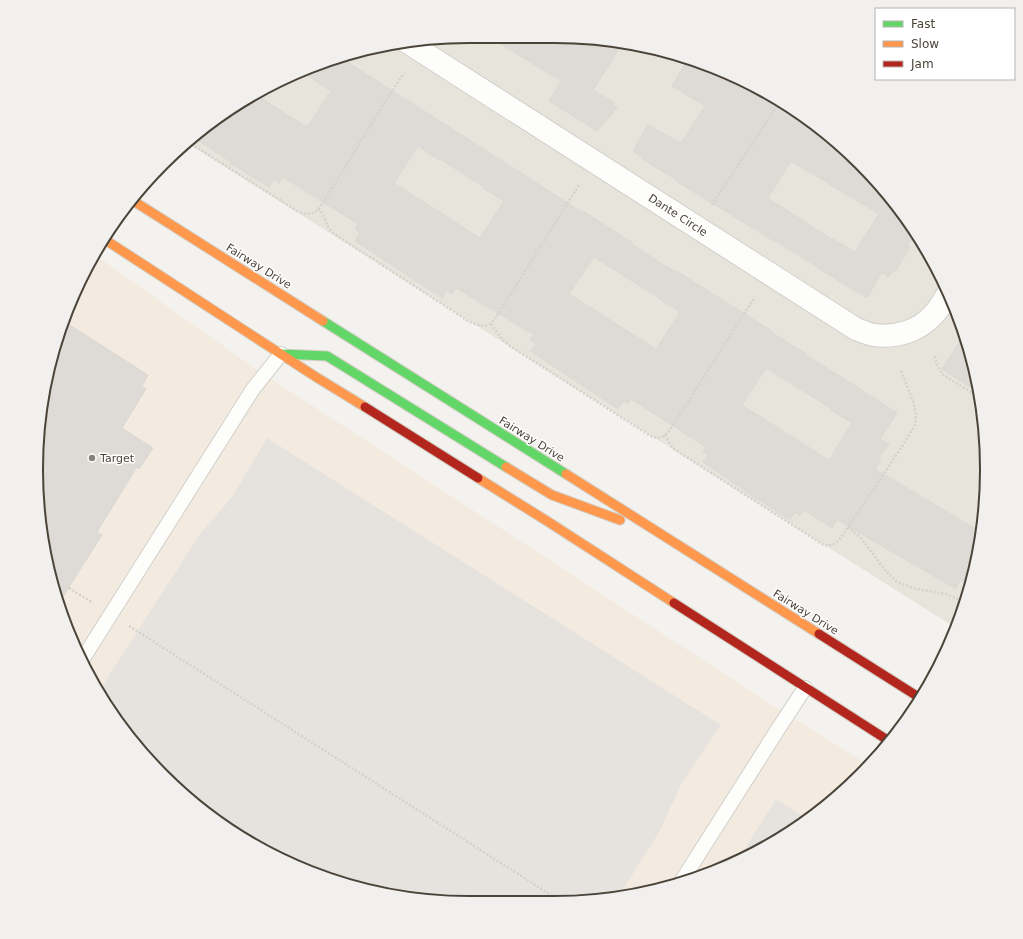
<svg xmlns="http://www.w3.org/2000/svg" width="1023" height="939" font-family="'DejaVu Sans',sans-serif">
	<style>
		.residential { fill: #e7e4dc }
		.commercial { fill: #f3ebdf }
		.parking { fill: #e6e3df }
		.building { fill: #dedbd6; stroke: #dcd9d4; fill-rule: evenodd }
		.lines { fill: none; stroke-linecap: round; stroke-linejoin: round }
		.lane-casing { stroke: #d2d0cb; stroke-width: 16 }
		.street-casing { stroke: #d2d0cb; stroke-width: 24 }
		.fast-casing { stroke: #d3cfc5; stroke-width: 11 }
		.slow-casing { stroke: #d3cfc5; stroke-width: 11 }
		.jam-casing { stroke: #d3cfc5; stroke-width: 11 }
		.path { stroke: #d3d2cc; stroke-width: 2.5; stroke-dasharray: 2 2; stroke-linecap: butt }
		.lane { stroke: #fdfdfc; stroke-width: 14 }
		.street { stroke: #fdfdfc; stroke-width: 22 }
		.fast { stroke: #63d668; stroke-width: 9 }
		.slow { stroke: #ff974d; stroke-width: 9 }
		.jam { stroke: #b3261e; stroke-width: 9 }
		.poi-dot { fill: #868178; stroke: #fff; stroke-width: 1.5 }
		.labels { text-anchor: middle; stroke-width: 3; stroke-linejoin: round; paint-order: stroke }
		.street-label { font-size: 11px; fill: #4b4439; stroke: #fff }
		.poi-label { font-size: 11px; fill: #4b4439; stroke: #fff; text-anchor: start }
		.rim { fill: none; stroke: #4b4439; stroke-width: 2 }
	</style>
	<rect width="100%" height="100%" fill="#f4f2ee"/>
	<path class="residential" d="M470,36L638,44L720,69L795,109L860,163L914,229L954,304L979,385L987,470L979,554L956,628L187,143L206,125L278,81L385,44Z"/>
	<path class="commercial" d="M94,254L253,367L769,703L869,765L860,776L794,830L719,870L638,895L554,903L413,899L330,880L253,845L184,795L109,711L69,635L44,554L37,441L51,357Z"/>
	<g class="parking">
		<path d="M267,438L721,725L681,784L660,831L618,897L554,903L413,899L330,880L253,845L184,795L109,711L99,691L200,534L232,497Z"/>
		<path d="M776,799L803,816L794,830L737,861Z"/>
	</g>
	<g class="building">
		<path d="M489,37L622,44L593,90L615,103L613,105L617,108L597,131L549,101L561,81Z"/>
		<path d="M343,59L582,212L583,211L633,243L632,244L659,262L676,272L677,271L772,331L771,332L806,354L805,355L840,376L897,413L880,439L889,444L879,458L881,460L875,469L981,532L979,554L969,585L960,580L956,589L837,520L832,528L804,510L800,515L795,512L790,520L751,495L703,462L708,455L703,452L706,447L631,399L628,404L623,401L618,409L530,351L536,344L530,340L534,335L456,288L452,294L447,290L442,298L355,241L360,233L355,229L358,224L283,177L279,183L274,179L269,187L230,163L231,162L193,137L206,125L256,95L307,127L331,91L303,72ZM418,146L439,160L440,159L484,187L483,188L504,201L480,238L394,183ZM594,257L659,298V299L680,312L656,349L569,294ZM766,368L832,409L831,410L852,423L829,460L742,405Z"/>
		<path d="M688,59L720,69L795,109L860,163L914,229L918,236L917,237L914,235L908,245L910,247L895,272L893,270L889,277L882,272L867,298L816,267V266L772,239V240L676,181L677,180L642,159V157L633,151L648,125L681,143L705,106L672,86ZM791,161L879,214L855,252L833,239V240L768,198Z"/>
		<path d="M65,322L148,375L142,386L146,389L122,428L153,448L139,469L137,467L97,532L102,535L59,603L44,554L37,441L51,357Z"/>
		<path d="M964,335L979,385V393L942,369Z"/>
	</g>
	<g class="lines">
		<defs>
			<g id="lane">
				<path d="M82,660L253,389L281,354"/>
				<path d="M681,882L780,726L805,688"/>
			</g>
			<path id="street" d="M407,42L856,329C862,331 868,334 874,335C897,338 919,331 934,314C940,308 944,300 948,293"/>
			<g id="fast">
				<path d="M323,321L566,474"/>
				<path d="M281,354L327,356L506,467"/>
			</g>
			<g id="slow">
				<path d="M132,200L323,321"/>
				<path d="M104,239L316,377L365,407"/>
				<path d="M506,467L552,495L620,520"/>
				<path d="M566,474L819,634"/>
				<path d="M478,478L547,521L674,603"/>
			</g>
			<g id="jam">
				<path d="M365,407L478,478"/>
				<path d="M674,603L889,741"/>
				<path d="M819,634L920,698"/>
			</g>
		</defs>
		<use href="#lane" class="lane-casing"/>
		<use href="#street" class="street-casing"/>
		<use href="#fast" class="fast-casing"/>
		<use href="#slow" class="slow-casing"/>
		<use href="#jam" class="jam-casing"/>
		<g class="path">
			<path d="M188,142L299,212C316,218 320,207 328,195L386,100L404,73"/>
			<path d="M712,205L780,101"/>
			<path d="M318,209C327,215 324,226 333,233L468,321C478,326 488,329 495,319L579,185"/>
			<path d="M491,324L502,339L510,346L649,435C660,441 665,437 671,428L755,297"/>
			<path d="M935,356L937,365L942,374L980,398"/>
			<path d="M665,435L672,447L674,449L822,544C829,547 835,545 840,539L903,445L915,425L916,414L913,401L901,371"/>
			<path d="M848,527L861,538L885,570L897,582L916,589L946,594L964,602"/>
			<path d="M69,588L93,603"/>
			<path d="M129,626L562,902"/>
			<path d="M738,860L739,858L740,859"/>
		</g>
		<use href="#lane" class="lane"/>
		<use href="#street" class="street"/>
		<use href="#fast" class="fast"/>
		<use href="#slow" class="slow"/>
		<use href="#jam" class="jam"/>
	</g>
	<circle class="poi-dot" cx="92" cy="458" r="4"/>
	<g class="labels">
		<g class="street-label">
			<text transform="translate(678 215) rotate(33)" y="4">Dante Circle</text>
			<text transform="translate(259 266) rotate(32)" y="4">Fairway Drive</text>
			<text transform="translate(532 439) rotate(32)" y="4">Fairway Drive</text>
			<text transform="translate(806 612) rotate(32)" y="4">Fairway Drive</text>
		</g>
		<g class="poi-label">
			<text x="100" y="462">Target</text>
		</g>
	</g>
	<path d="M0 0H1023V939H0ZM469 43H554A426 426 0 0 1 980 469V470A426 426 0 0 1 554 896H469A426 426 0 0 1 43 470V469A426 426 0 0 1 469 43Z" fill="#f1f0ef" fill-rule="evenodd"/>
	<path class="rim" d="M469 43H554A426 426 0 0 1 980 469V470A426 426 0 0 1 554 896H469A426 426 0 0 1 43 470V469A426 426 0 0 1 469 43Z"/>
	<rect x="875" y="8" width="140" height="72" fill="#ffffff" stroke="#b7b4b0"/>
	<rect x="883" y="21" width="20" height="6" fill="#63d668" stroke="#b7b4b0"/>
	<text x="911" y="28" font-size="12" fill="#4b4439">Fast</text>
	<rect x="883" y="41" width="20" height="6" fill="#ff974d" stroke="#b7b4b0"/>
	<text x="911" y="48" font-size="12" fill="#4b4439">Slow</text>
	<rect x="883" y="61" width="20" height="6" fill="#b3261e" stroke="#b7b4b0"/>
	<text x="911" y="68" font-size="12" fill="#4b4439">Jam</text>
</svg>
